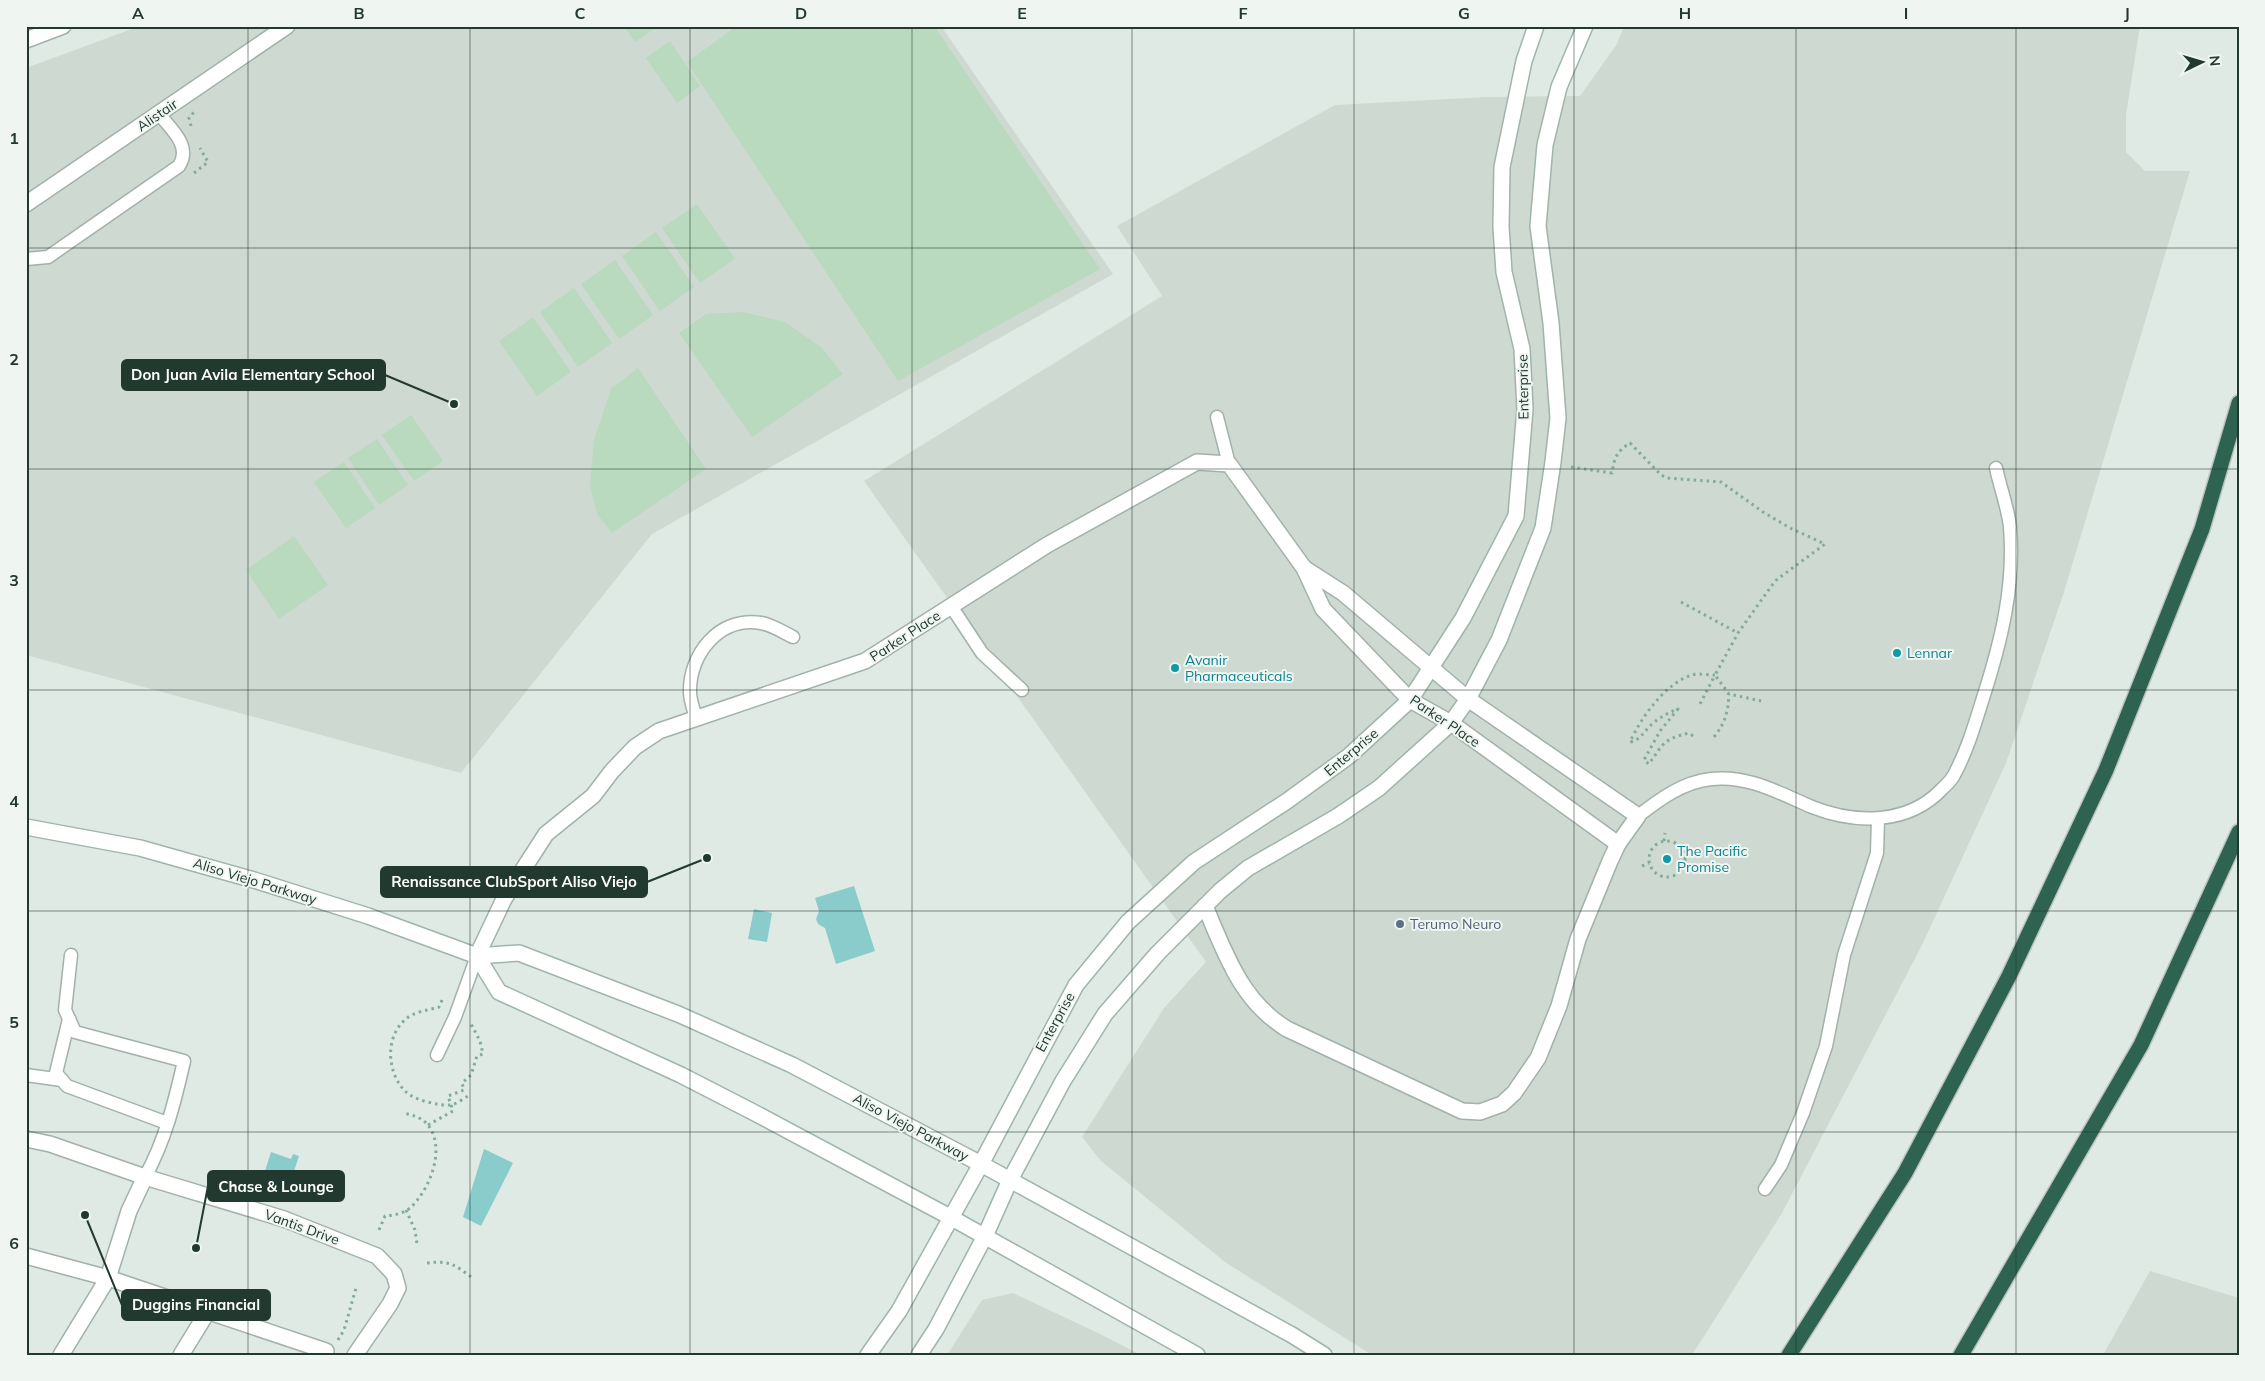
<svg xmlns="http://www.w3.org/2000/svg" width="2265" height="1381" font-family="Mulish,sans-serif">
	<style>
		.built { fill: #ced9d2 }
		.green { fill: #b9dabe }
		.water { fill: #8acbcc }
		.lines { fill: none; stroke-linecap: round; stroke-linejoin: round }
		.service-casing { stroke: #a2b1aa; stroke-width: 15 }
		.minor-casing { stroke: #a2b1aa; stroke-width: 18 }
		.tertiary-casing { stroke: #a2b1aa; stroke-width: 18 }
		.secondary-casing { stroke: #9fb5aa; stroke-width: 18 }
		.motorway-casing { stroke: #bcc4c1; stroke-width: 18 }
		.path { stroke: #82ab99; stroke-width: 3; stroke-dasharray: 2.5 4; stroke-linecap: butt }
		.service { stroke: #fff; stroke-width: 12 }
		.minor { stroke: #fff; stroke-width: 15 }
		.tertiary { stroke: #fff; stroke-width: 15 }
		.secondary { stroke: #fff; stroke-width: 15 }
		.motorway { stroke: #2f6351; stroke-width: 15 }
		.grid { fill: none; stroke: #21392f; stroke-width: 1; stroke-opacity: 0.55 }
		.culture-dot { fill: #0f9aa8; stroke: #eff6f2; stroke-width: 2 }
		.service-dot { fill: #5c6f8a; stroke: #eff6f2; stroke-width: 2 }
		.labels { text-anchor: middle; stroke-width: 4; stroke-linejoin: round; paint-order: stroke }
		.street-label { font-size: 14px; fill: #21392f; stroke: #eff6f2 }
		.culture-label { font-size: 14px; fill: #0d838f; stroke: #eff6f2; text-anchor: start }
		.service-label { font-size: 14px; fill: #4e5e75; stroke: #eff6f2; text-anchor: start }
		.leader { fill: none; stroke: #21392f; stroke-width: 2 }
		.callout-dot { fill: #21392f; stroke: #eff6f2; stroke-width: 2 }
		.callout { fill: #21392f; stroke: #21392f; stroke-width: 2 }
		.callout-label { font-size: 15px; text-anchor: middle; font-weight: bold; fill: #fff }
		.neatline { fill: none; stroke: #21392f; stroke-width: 2 }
		.grid-label { font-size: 16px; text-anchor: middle; font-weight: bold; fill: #21392f }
	</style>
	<rect width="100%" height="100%" fill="#dfeae4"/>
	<g class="built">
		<path d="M140,26H941L1113,274L652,534L461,773L26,655V68Z"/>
		<path d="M1624,26H2140L2126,115V152L2145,171H2190L2064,592L2006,763L1922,945L1782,1213L1692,1355H1372L1225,1262L1101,1161L1082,1137L1164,1008L1206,962L864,481L1162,296L1117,226L1335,105L1487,97L1580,96L1617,44Z"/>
		<path d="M2150,1271L2239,1298V1355H2103Z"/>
		<path d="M1013,1293L1100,1334L1141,1355H947L982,1300Z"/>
	</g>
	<g class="green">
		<path d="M624,26H658L635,42Z"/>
		<path d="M737,26H934L1100,269L898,381L687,62Z"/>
		<path d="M670,41L700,86L677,103L646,58Z"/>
		<path d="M697,204L735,259L700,283L662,228Z"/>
		<path d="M656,232L694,287L660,311L622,256Z"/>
		<path d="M615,260L653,315L619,339L581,284Z"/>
		<path d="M574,288L612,343L578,367L540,312Z"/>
		<path d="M743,312L785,322L821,347L843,374L752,437L679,333L706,314Z"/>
		<path d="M533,317L571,372L537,396L499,341Z"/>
		<path d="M638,368L706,469L612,533L597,514L590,486L594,440L611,389Z"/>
		<path d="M411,415L443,461L414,481L382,435Z"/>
		<path d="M377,439L408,485L379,505L348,458Z"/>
		<path d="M344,462L375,508L346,528L314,482Z"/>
		<path d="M294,536L328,585L279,619L246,570Z"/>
	</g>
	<g class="water">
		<path d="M854,886L875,951L836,964L825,928L818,924L816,919L819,911L815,898Z"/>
		<path d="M754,909L772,913L767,942L748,939Z"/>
		<path d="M484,1149L513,1163L481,1226L463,1217Z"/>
		<path d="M271,1152L291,1159L293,1154L299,1156L291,1180L265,1171Z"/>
	</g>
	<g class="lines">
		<defs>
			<g id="service">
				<path d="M26,259L48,257L179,166C192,146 171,129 159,114"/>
				<path d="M1217,417L1229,464"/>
				<path d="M951,606L982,653L1022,690"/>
				<path d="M696,719C694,710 690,701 690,692C689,655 719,616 761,623C772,625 783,632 793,637"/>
				<path d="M1638,816C1660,799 1683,782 1711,779C1749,775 1779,793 1812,807C1855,824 1908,825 1942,789C1946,785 1951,781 1954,775C1967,751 1975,724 1983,698C2001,642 2015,586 2010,527C2008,508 2000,487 1996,468"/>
				<path d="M71,955L65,1010L75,1032L184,1061C175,1101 165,1141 145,1177"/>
				<path d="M69,1019L56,1073L67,1086L167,1123"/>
				<path d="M437,1055L455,1017L477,956"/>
				<path d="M26,1075L62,1080"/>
				<path d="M1765,1189L1781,1165L1803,1113L1826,1046L1844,955L1877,853L1878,819"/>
			</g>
			<g id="minor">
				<path d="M26,204L287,26"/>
				<path d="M26,1256L108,1278L326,1351"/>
				<path d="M61,1355L108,1278L129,1211L145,1177"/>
				<path d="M181,1355L208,1311"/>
			</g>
			<g id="tertiary">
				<path d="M26,40L63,26"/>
				<path d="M1205,906C1225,953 1241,1001 1287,1029L1462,1111L1480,1112L1502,1104L1514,1093L1538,1058L1559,1006L1578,939L1610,861L1618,844L1638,816L1468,699L1343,593L1304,568"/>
				<path d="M477,956L504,899L546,834L593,796L612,771L635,747L659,731L865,661L1047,545L1197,462L1229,464L1304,568L1323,609L1410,700L1451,723L1618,844"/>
				<path d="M26,1139L50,1144L145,1177L284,1219L377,1256L394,1274L398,1288L390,1304L355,1355"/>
			</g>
			<g id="secondary">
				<path d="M26,827L140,848L254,880L368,916L477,956L519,953L678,1014L792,1065L981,1164L1292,1335L1324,1355"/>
				<path d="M477,956L499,992L681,1075L753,1112L950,1217L1197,1355"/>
				<path d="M868,1355L899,1311L981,1164L1076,985L1128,922L1194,862L1287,801L1349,756L1410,700L1463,618L1516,516L1525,409L1522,349L1504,272L1501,227L1502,167L1524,61L1536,26"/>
				<path d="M919,1355L936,1329L985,1236L1010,1180L1063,1081L1105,1014L1158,953L1220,891L1248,868L1338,816L1379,788L1451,723L1468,699L1499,640L1543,528L1553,462L1558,418L1551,323L1538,226L1545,145L1559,87L1585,26"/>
			</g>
			<g id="motorway">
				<path d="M1789,1355L1905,1173L2009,976L2106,770L2202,529L2239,403"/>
				<path d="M1961,1355L2141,1045L2239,832"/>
			</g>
		</defs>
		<use href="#service" class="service-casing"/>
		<use href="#minor" class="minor-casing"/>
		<use href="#tertiary" class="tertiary-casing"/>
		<use href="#secondary" class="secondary-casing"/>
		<use href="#motorway" class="motorway-casing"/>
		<g class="path">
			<path d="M191,126L189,118L194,112"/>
			<path d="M194,173L208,162L200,148"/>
			<path d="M1571,467L1612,473C1614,458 1617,451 1630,443L1661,475L1667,478L1721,482L1763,512L1790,528L1825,544L1775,581L1738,633L1715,675L1729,694L1761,701"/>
			<path d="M1681,602L1738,633"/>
			<path d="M1693,736L1689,733C1663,739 1663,744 1649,764L1644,760L1660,731L1678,709C1668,713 1660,717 1652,724C1644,731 1641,740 1630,742C1641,718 1665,683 1692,675C1699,673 1708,675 1715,675L1700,704"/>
			<path d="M1714,737C1725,723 1728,713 1729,694"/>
			<circle cx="1667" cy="859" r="18"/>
			<path d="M1664,841L1665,833"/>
			<path d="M1642,866L1649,863"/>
			<path d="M442,1000L439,1007C429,1010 413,1012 406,1019C384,1037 387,1074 406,1092C414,1100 439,1106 451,1105C456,1104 463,1099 468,1096"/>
			<path d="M428,1125L453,1111L448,1096L464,1090L462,1083L471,1075L477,1056L483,1054L480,1041L471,1024"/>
			<path d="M406,1210L415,1230L417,1244"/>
			<path d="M379,1230L385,1216C394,1215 403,1214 410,1208C430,1190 447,1147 427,1124C421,1117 412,1115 403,1113"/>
			<path d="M427,1263C451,1260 456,1266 474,1279"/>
			<path d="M338,1340L344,1330L356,1288"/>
		</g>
		<use href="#service" class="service"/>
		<use href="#minor" class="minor"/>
		<use href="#tertiary" class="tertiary"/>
		<use href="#secondary" class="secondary"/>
		<use href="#motorway" class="motorway"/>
	</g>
	<path class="grid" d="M248,26V1355M470,26V1355M690,26V1355M912,26V1355M1132,26V1355M1354,26V1355M1574,26V1355M1796,26V1355M2016,26V1355M26,248H2239M26,469H2239M26,690H2239M26,911H2239M26,1132H2239"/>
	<g class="culture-dot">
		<circle cx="1897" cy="653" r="5"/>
		<circle cx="1175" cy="668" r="5"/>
		<circle cx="1667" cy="859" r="5"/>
	</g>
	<circle class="service-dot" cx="1400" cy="924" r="5"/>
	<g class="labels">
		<g class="street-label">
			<text transform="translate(157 115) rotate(-34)" y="5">Alistair</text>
			<text transform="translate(1523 387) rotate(-91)" y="5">Enterprise</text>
			<text transform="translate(905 636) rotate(-33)" y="5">Parker Place</text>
			<text transform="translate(1445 721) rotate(34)" y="5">Parker Place</text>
			<text transform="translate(1351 752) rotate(-40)" y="5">Enterprise</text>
			<text transform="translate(255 881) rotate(17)" y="5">Aliso Viejo Parkway</text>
			<text transform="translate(1055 1022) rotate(-61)" y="5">Enterprise</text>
			<text transform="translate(911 1127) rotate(28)" y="5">Aliso Viejo Parkway</text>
			<text transform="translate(302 1227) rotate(20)" y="5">Vantis Drive</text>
		</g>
		<g class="culture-label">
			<text x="1907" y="658">Lennar</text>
			<text x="1185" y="665">Avanir<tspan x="1185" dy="16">Pharmaceuticals</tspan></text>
			<text x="1677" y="856">The Pacific<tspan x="1677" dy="16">Promise</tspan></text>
		</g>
		<g class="service-label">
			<text x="1410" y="929">Terumo Neuro</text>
		</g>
	</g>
	<path class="leader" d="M454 404L385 375M707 858L647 882M196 1248L208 1186M85 1215L122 1305"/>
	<g class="callout-dot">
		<circle cx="454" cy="404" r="5"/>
		<circle cx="707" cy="858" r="5"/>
		<circle cx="196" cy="1248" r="5"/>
		<circle cx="85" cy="1215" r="5"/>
	</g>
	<g class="callout">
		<rect x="122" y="360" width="263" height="30" rx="5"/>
		<rect x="381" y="867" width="266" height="30" rx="5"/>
		<rect x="208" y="1171" width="136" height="30" rx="5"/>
		<rect x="122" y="1290" width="148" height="30" rx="5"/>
	</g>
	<g class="callout-label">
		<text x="253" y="380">Don Juan Avila Elementary School</text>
		<text x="514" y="887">Renaissance ClubSport Aliso Viejo</text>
		<text x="276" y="1192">Chase &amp; Lounge</text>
		<text x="196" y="1310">Duggins Financial</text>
	</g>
	<rect width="2265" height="1381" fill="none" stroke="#eff6f2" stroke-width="55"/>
	<g transform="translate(2202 62) rotate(85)" stroke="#eff6f2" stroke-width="4" paint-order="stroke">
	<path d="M0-4L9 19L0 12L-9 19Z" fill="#21392f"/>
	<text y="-8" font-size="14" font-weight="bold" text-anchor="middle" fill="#21392f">N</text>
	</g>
	<rect x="28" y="28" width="2210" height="1326" class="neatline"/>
	<g class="grid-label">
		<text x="138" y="19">A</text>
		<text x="359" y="19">B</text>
		<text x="580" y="19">C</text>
		<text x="801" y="19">D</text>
		<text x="1022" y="19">E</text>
		<text x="1243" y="19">F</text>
		<text x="1464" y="19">G</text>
		<text x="1685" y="19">H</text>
		<text x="1906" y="19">I</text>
		<text x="2127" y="19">J</text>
		<text x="14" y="144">1</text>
		<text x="14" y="365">2</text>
		<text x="14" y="586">3</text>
		<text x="14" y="807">4</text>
		<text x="14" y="1028">5</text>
		<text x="14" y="1249">6</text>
	</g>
</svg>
